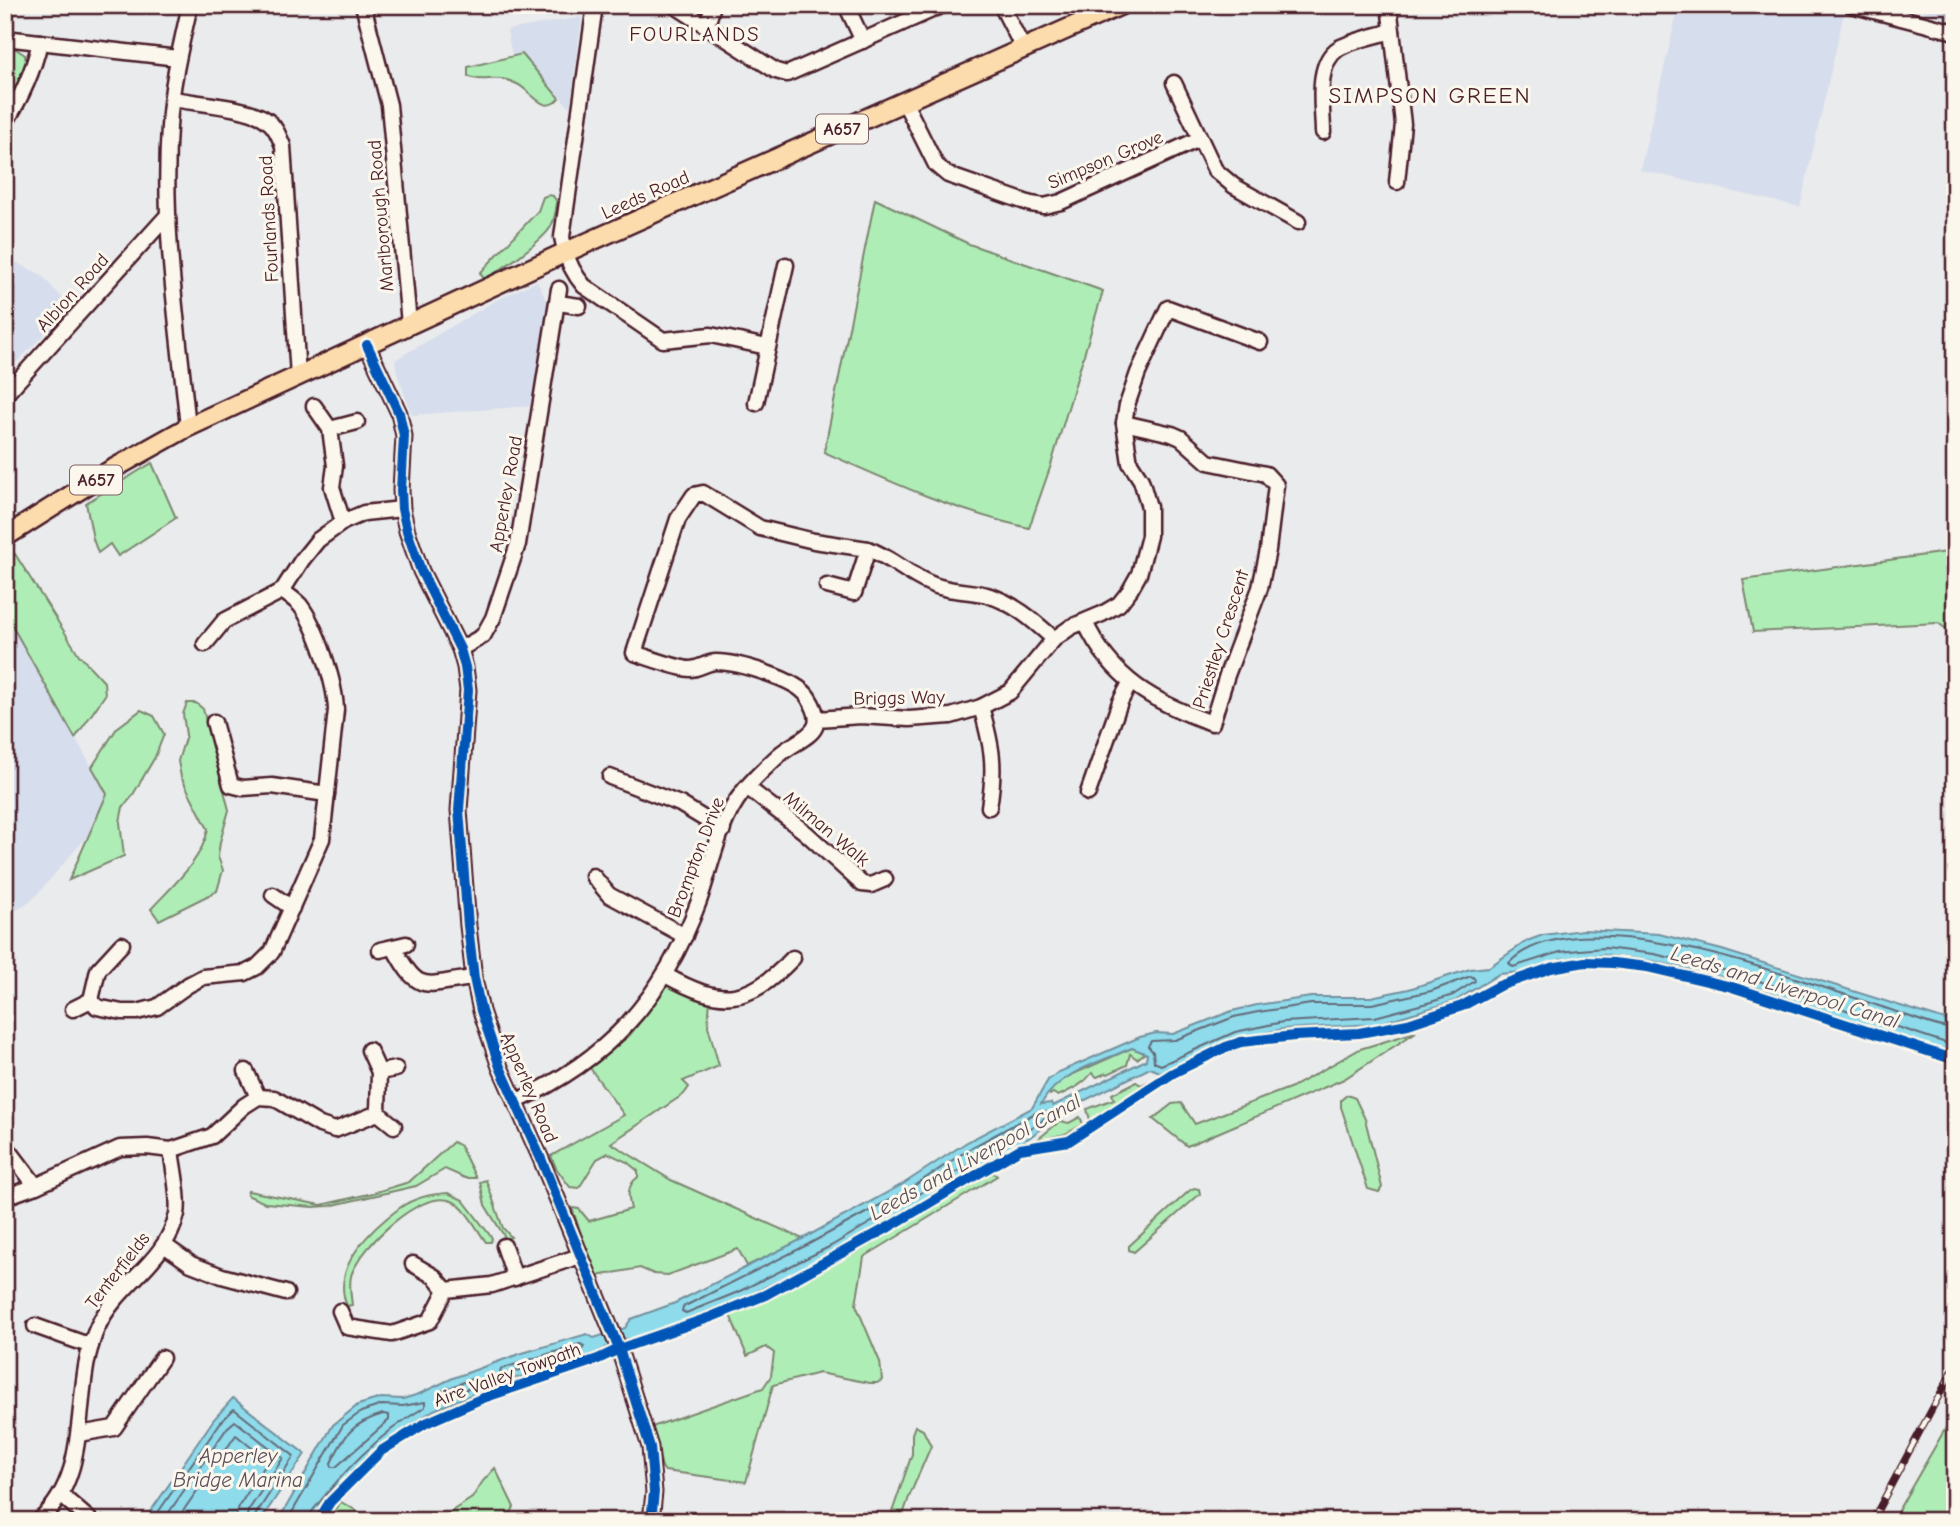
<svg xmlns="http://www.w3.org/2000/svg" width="1960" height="1526" font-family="'Comic Neue',sans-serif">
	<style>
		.built { fill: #d6ddec }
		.green { fill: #aeeeb6; stroke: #7c8670; stroke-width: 2 }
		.water { fill: #8ddbeb; stroke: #72909e; stroke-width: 2; fill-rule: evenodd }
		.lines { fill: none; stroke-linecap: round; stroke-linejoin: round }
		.shore { stroke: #656a78; stroke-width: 2 }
		.stream { stroke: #72909e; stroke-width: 4.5 }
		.minor-casing { stroke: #4a1f2b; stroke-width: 19 }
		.major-casing { stroke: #4a1f2b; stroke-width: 23 }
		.minor { stroke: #fbf7ec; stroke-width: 14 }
		.major { stroke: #fcdcac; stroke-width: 18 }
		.rail-casing { stroke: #4a1f2b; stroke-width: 7 }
		.rail { stroke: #fbf7ec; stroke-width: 4.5; stroke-dasharray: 13; stroke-linecap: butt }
		.cycleway-casing { stroke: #fbf7ec; stroke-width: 15 }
		.cycleway { stroke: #0057b8; stroke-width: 10 }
		.labels { text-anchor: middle; stroke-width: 6; stroke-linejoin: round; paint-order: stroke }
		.shield { fill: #fbf7ec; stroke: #7f6065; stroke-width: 2 }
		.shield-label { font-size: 18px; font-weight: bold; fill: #4a1f2b }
		.street-label { font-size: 19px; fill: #4a1f2b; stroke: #fbf7ec }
		.neighbourhood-label { font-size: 21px; letter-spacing: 2px; fill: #4a1f2b; stroke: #fbf7ec }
		.water-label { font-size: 21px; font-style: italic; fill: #5b4e5b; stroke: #fbf7ec }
		.quarter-label { font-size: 23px; letter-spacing: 2px; fill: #4a1f2b; stroke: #fbf7ec }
	</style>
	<rect width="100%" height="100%" fill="#eaebec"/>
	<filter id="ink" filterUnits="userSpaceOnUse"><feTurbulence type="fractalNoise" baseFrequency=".0143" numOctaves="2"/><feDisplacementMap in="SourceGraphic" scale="14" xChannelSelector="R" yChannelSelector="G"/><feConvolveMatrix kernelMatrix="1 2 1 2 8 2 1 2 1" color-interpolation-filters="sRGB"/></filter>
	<g filter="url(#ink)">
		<g class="built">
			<path d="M1679,5H1822L1845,9L1800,207L1640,170Z"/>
			<path d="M1897,5H1955V21L1925,11Z"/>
			<path d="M582,17L570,108L522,54L512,56L507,30Z"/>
			<path d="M5,257L40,274L71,307L5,374Z"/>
			<path d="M537,281L548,304L530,406L412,415L397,373L395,360L495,301Z"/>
			<path d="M5,613L107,794L89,834L34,898L5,918Z"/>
		</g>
		<g class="green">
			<path d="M5,48L16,49L25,55L27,67L5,113Z"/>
			<path d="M522,54L559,98C544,117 531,90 517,84C497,73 483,84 468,76V67Z"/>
			<path d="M548,195L553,196L557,202C556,211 555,220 550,228C542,241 498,273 484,279L480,273L538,211L543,197Z"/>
			<path d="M875,199L969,244L1103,291L1051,465L1029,528C957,512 891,482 824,452Z"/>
			<path d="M152,463L176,518L118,556L110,544L98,553L93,539L86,503Z"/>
			<path d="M1955,551V635L1938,623L1753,632L1743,580Z"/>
			<path d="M15,554L79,655L104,682L105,695L75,738L5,613V559Z"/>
			<path d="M187,703H196L203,709L229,810L220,842L218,857L223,870L217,891L159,920L151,909C172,886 202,861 208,829L181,777L178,761L186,735L183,714Z"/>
			<path d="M141,710L154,716L164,734L155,757L131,798L123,807L120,822L124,856L69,880L107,794L92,767L117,728Z"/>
			<path d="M669,983L710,999L708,1026L719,1066L683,1081L689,1087L684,1094L611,1143L671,1180L803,1239L747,1266L738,1249L668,1275L654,1274L640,1268L596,1276L572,1208L579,1209L589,1221L631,1209C628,1197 626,1186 638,1177V1171L627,1162L608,1153L597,1159L579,1188L570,1187L556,1168L551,1156L624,1115L590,1068L630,1035Z"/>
			<path d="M1416,1032L1344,1079L1187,1146L1153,1119L1172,1104L1181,1103L1195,1124L1292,1087L1360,1049Z"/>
			<path d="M1132,1048L1145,1053L1137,1059L1130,1054L1127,1065L1108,1074L1106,1073L1097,1077L1092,1073C1083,1085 1072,1089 1058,1096L1053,1093L1050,1095L1049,1091L1060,1080Z"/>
			<path d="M1150,1081L1153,1083L1090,1120L1087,1109L1114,1099L1112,1094L1136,1082L1141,1085Z"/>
			<path d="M1347,1095L1355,1098L1365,1119L1382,1187L1379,1192L1368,1189L1341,1107V1100Z"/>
			<path d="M1080,1117L1083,1124L1065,1134L1037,1140L1060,1121L1069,1123Z"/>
			<path d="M453,1142L460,1146L476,1178H465L445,1169L416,1186L329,1206L313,1207L265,1203L247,1195L248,1191L321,1205L373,1193L409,1182Z"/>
			<path d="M993,1173L997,1176L864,1257L856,1305L880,1362L882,1380L877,1383H870L819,1373L773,1385L746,1482L665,1471L662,1467L652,1427L763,1388L771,1376L774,1353L766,1347L747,1356L730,1315L855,1253Z"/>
			<path d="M486,1180L503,1228L511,1237L506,1239L485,1205L480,1182Z"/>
			<path d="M1194,1188L1199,1189L1200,1194L1134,1252L1129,1250V1246L1189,1191Z"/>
			<path d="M448,1193L463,1200L492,1238L491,1242H486C477,1230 466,1207 452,1201C419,1189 363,1246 352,1273C348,1283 351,1295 352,1305L347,1306C330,1267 372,1228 401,1207C414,1198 432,1194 448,1193Z"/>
			<path d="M1955,1412V1521H1892Z"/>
			<path d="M915,1426L923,1430L931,1446L909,1497L901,1521H889L912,1454V1434Z"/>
			<path d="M495,1468L514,1507L511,1513C491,1525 468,1523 447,1514L472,1498L483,1481Z"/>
			<path d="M341,1502L375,1521H327Z"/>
		</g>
		<g class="water">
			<path d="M1583,930L1659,934L1722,950L1955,1023V1054L1730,979L1653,961L1604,955L1561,959L1522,972L1499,974L1455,1001L1376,1024L1283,1029L1236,1039L1169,1070L1160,1072L1150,1068L1057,1114L1058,1117L1026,1140L835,1252L741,1299L640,1337L619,1340L594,1354L498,1384L434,1410L394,1436L351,1475L314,1521H278L333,1425L358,1405L381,1398L403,1399L419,1394L453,1378L519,1354L587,1334L594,1338L625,1328L631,1319L675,1303L804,1238L903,1184L967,1142L1032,1108L1048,1080L1059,1072L1140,1037L1156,1033L1173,1034L1232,1011L1257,1005L1311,997H1371L1409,989L1470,969L1489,967L1527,941L1543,935ZM1132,1048L1147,1054L1146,1060L1053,1106L1051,1103L1041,1104C1059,1072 1100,1062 1132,1048Z"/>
			<path d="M233,1398L305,1454L260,1521H144L214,1419Z"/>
		</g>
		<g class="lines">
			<g class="shore">
				<path d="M1471,976L1474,978L1475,981L1453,995L1431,1002L1375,1017L1283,1022L1235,1032L1161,1065L1154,1062L1153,1052L1148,1046L1151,1041L1175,1040L1234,1017L1258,1012L1311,1004H1372L1431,991Z"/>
				<path d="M1955,1029C1933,1027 1909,1016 1888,1009C1806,983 1578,892 1509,963L1513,967L1560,952L1580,950L1605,948L1654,954L1732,972L1955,1046"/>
				<path d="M1039,1111H1045L1048,1114L1041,1122L831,1246L738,1292L686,1313L682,1311L683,1307L807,1245L906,1191L971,1148Z"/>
				<path d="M580,1344L584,1346L582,1350L504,1375L500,1373L501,1369Z"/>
				<path d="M474,1378L479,1381L477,1385L444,1398L440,1396L442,1391Z"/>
				<path d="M383,1414L389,1415V1420L336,1467H332L331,1463C345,1434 352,1423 383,1414Z"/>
				<path d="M152,1521L220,1423L234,1409L294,1456L256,1514L255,1521"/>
				<path d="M163,1521L227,1428L235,1421L283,1458L248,1511L246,1521"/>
				<path d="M176,1521L236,1435L268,1461L239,1506L235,1521"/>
				<path d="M287,1521L343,1425L361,1412L382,1405L403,1406L425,1402V1407C378,1434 343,1472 310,1514L309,1521"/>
			</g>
			<path class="stream" d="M5,1493L11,1518"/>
			<defs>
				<g id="minor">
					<path d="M363,5L389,105L409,324"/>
					<path d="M595,5L562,237C565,256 571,271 584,286L663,340L711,335L767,347"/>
					<path d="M674,5L776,71L787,74L943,5"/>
					<path d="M846,5L863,41"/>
					<path d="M1001,5L1023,48"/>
					<path d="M1389,5L1403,124L1397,182"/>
					<path d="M1851,5L1955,32"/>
					<path d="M707,26L713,5"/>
					<path d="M5,38L178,58"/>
					<path d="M1174,83L1215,170L1234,186L1298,222"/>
					<path d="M173,99C195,103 248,107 265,119C275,125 279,136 283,146L298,376"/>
					<path d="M904,101L936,165L948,175L1031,204L1044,206L1061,202L1199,139"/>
					<path d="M5,123C22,97 33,72 40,42"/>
					<path d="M1323,132C1323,107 1314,64 1339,48C1354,40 1375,36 1392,31"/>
					<path d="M558,303L579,306"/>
					<path d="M367,345L399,413L404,436L401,490L402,509L407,531L421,571L460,649L465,667L468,690L459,810L468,926L474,978L481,1011L500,1067L541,1159L619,1349L650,1447L654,1492L651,1521"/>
					<path d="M5,395L167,216"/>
					<path d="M756,403L786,265"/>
					<path d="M314,406L330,429L335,466L332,487L343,522"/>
					<path d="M188,427C178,327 162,227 169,127C171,86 181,45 190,5"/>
					<path d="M330,429L357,422"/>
					<path d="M868,549C891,557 907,574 929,583C947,592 967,590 987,595C1013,602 1035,622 1054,639"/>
					<path d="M1085,622C1111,679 1155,703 1212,723L1227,675L1260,588L1268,550L1276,485L1266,474L1208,462L1181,438L1172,434L1124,423"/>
					<path d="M205,644L224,621L282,591L302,560L318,540L343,522L364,513L402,509"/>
					<path d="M460,649L483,636L493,618L518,544L559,289"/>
					<path d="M981,707C992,746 996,765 989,807"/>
					<path d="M817,719L861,716L909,719L951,716L981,707L1010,692L1054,639L1071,627L1102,614L1119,604L1130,590L1139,574L1149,536V507L1141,480L1130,463L1124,423L1127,405L1138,373L1168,308L1260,342"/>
					<path d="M214,722L231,785L243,788L272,786L327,794"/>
					<path d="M610,777L680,804L723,830"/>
					<path d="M748,788L806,833L862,884L871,885L885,879"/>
					<path d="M1088,793L1120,702L1130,683"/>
					<path d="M593,876L609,895L685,936"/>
					<path d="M273,895L292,908"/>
					<path d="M122,944L98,970L91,1000L97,1007L122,1012H137L157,1007L188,985L203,977L245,973L257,967L272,952L322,839L336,710C335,682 317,627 300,605C295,600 288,595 282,591"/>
					<path d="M394,948C420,997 425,983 474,978"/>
					<path d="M380,950L406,944"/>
					<path d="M665,975C721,1006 747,1006 793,958"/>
					<path d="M73,1009L91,1000"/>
					<path d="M246,1071L258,1097"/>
					<path d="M379,1072L396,1069"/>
					<path d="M515,1102C609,1059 663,999 699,901C711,867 719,822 742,793C752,780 767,766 779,755C801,736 832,734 808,697C797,679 737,662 716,662C707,662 699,669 690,669C679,669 647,657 634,653L678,519L694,495L703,493L760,528L814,541L868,549L854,593L827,586"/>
					<path d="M378,1113L394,1126"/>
					<path d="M5,1145L36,1186L5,1197"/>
					<path d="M36,1186L120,1148L147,1147L171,1150L212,1136L244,1106L258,1097L274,1098L320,1125L335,1130L378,1113L379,1072L369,1050"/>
					<path d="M164,1245L191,1264L222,1276L286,1293"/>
					<path d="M504,1246L515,1278"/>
					<path d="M413,1264L435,1277L446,1290"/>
					<path d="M340,1311L347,1327L392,1334L430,1321L446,1290L492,1285L580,1256"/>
					<path d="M35,1326L91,1346"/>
					<path d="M79,1434L114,1428L162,1358"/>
					<path d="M61,1495L91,1521"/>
					<path d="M39,1521C96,1470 69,1389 98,1326C118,1283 166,1263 177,1214C180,1198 173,1167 171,1150"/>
				</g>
				<path id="major" d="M5,537L111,470L188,427L564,253L1121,5"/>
			</defs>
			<use href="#minor" class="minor-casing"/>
			<use href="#major" class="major-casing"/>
			<use href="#minor" class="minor"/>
			<use href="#major" class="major"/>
			<defs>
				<path id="rail" d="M1872,1521L1955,1366"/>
			</defs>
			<use href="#rail" class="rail-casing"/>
			<use href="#rail" class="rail"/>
			<defs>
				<g id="cycleway">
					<path d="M367,345L399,413L404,436L401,490L402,509L407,531L421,571L460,649L465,667L468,690L459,810L468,926L474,978L481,1011L500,1067L541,1159L619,1349L650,1447L654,1492L651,1521"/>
					<path d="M318,1521L330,1502L381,1451L426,1423L483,1398L598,1359L619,1349L711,1317L765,1295L889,1227L1020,1149L1069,1141L1173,1073L1226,1047L1241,1042L1294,1036L1359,1033L1408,1024L1462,1006L1499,986L1551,968L1585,962L1613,963L1647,967L1732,987L1955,1060"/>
				</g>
			</defs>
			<use href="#cycleway" class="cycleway-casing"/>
			<use href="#cycleway" class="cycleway"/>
		</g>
	</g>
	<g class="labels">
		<g class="shield">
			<rect x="816" y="114.5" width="52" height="29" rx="5"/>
			<rect x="70" y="465.5" width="52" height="29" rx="5"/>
		</g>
		<g class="shield-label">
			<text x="842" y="135">A657</text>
			<text x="96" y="486">A657</text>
		</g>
		<g class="street-label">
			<text transform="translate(1105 159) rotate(-23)" y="7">Simpson Grove</text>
			<text transform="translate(645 194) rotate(-24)" y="7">Leeds Road</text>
			<text transform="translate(380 216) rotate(-95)" y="7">Marlborough Road</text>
			<text transform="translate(268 219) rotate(-93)" y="7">Fourlands Road</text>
			<text transform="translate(72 292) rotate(-48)" y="7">Albion Road</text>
			<text transform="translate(505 494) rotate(-80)" y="7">Apperley Road</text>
			<text transform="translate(1220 639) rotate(-72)" y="7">Priestley Crescent</text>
			<text transform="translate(899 697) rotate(-1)" y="7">Briggs Way</text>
			<text transform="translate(827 828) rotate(40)" y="7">Milman Walk</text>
			<text transform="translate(695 857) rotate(-69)" y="7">Brompton Drive</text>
			<text transform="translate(530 1087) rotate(67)" y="7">Apperley Road</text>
			<text transform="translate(117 1270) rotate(-52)" y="7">Tenterfields</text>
			<text transform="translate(507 1374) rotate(-20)" y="7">Aire Valley Towpath</text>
		</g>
		<g class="neighbourhood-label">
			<text x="695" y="41">FOURLANDS</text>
		</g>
		<g class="water-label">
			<text transform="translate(1785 987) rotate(17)" y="7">Leeds and Liverpool Canal</text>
			<text transform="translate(975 1157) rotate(-29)" y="7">Leeds and Liverpool Canal</text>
			<text x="238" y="1463">Apperley<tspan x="238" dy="24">Bridge Marina</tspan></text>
		</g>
		<g class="quarter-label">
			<text x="1430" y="103">SIMPSON GREEN</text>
		</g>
	</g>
	<rect width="1960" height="1526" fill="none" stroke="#fbf7ec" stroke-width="28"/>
	<rect x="14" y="14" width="1932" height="1498" fill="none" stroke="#4a1f2b" stroke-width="2.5" filter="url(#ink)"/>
</svg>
